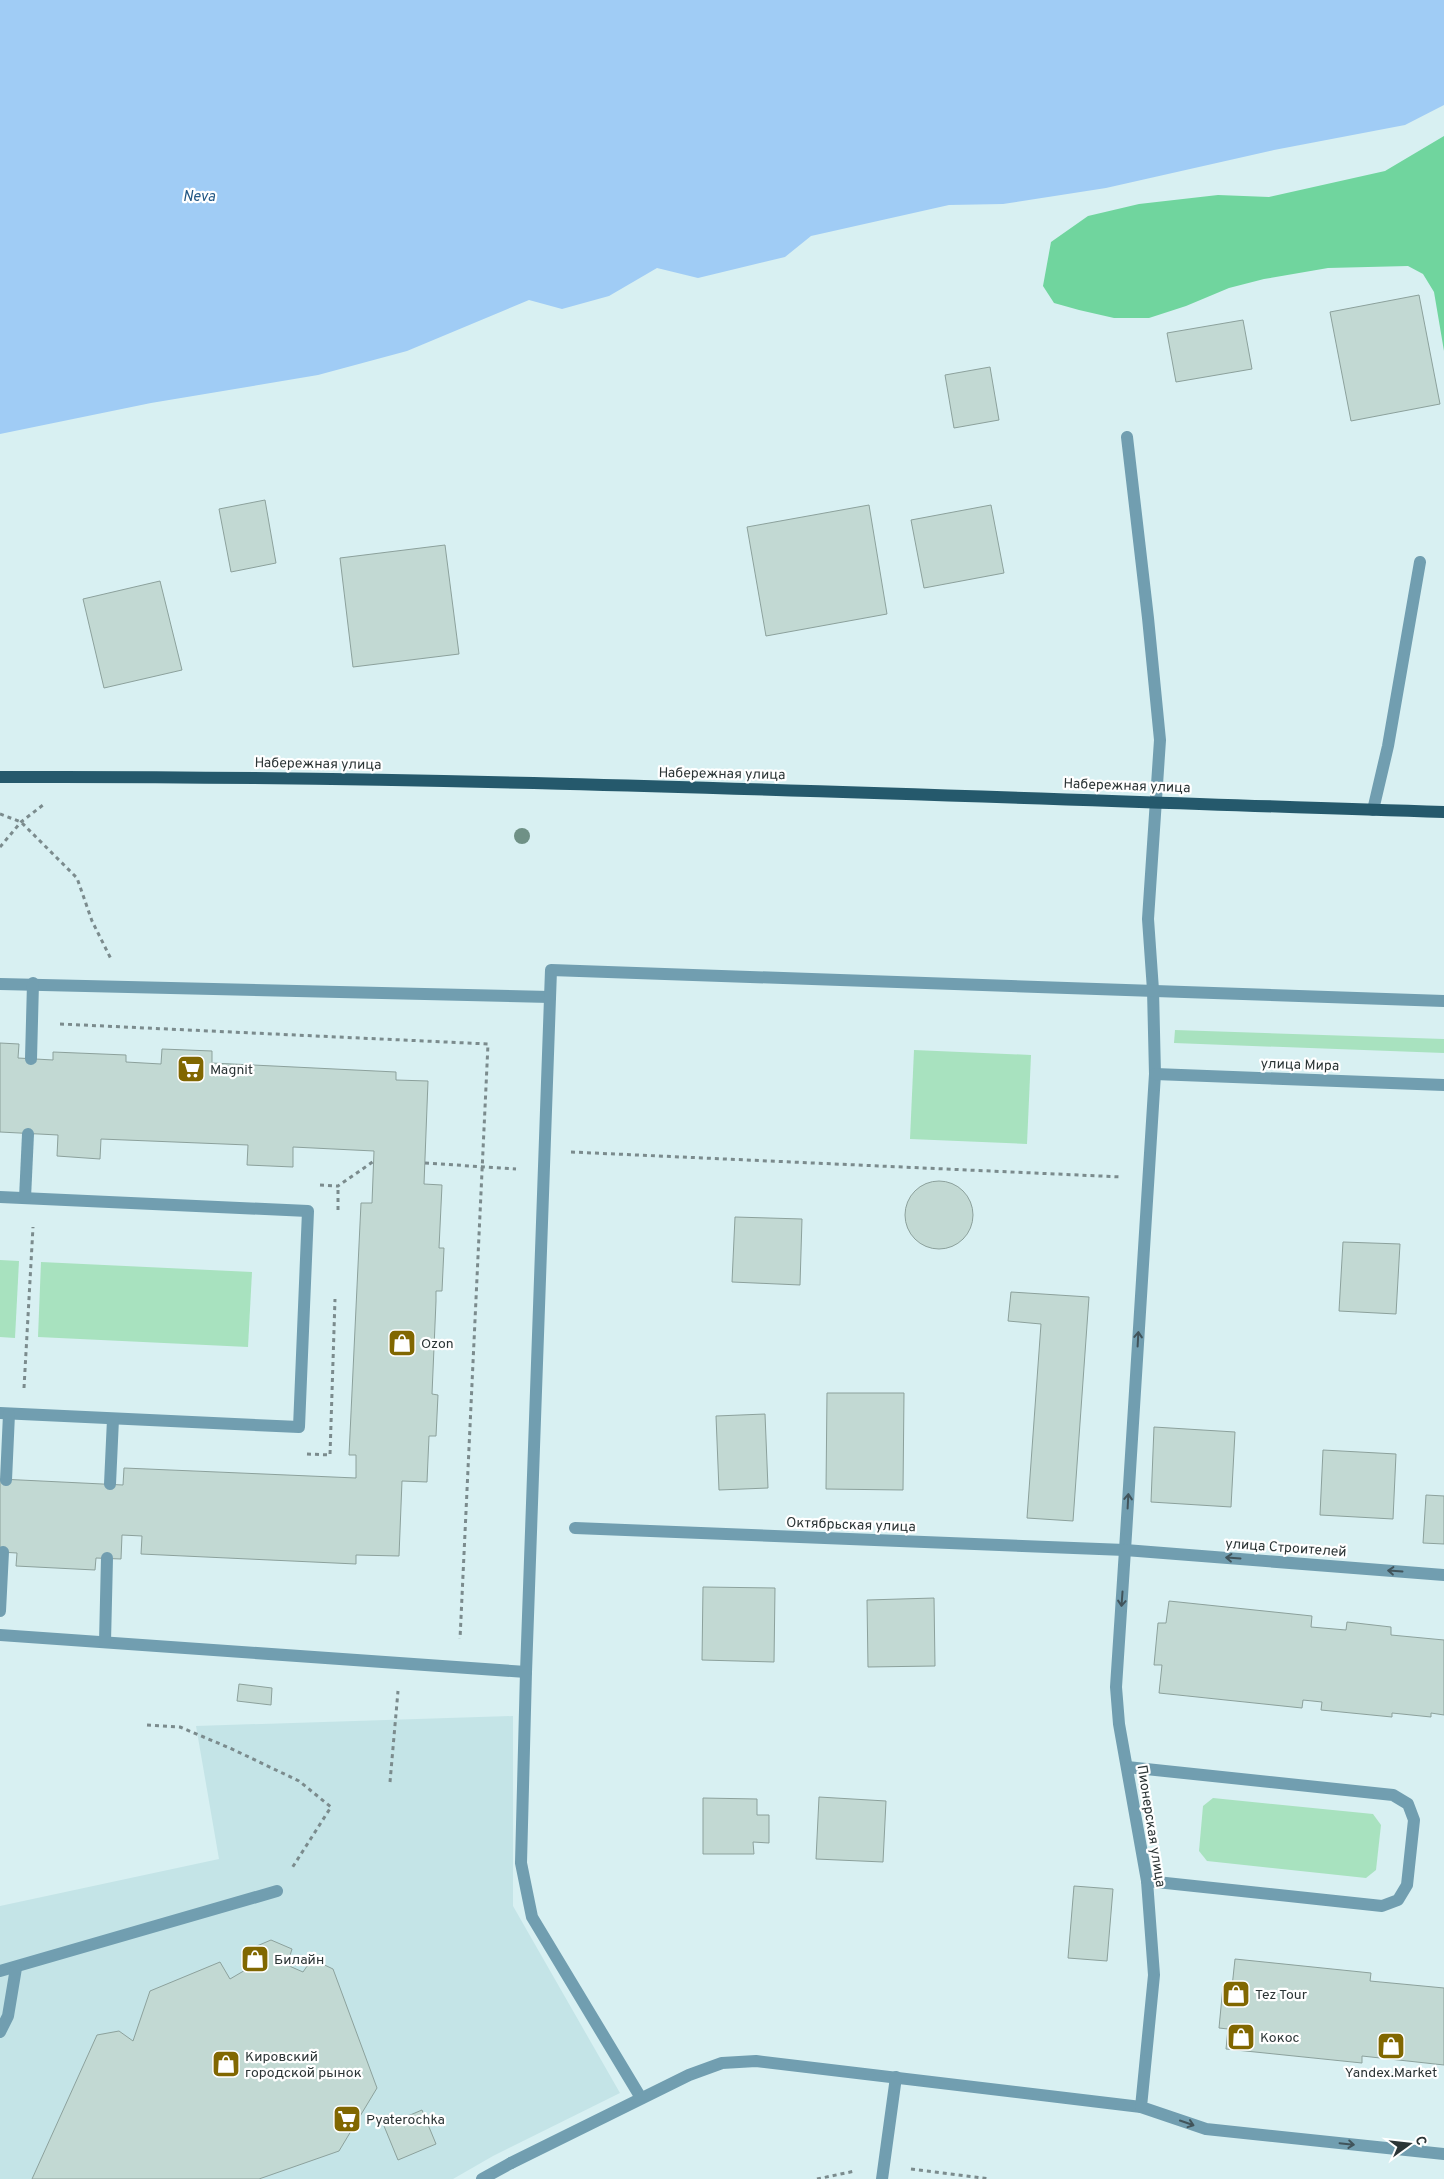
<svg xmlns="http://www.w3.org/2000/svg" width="1444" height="2179" font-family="Overpass,sans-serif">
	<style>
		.built { fill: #c4e4e7 }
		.green { fill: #a8e2bf }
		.forest { fill: #70d59e }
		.water { fill: #a0ccf5 }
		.building { fill: #c2d9d3; stroke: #8ca19c }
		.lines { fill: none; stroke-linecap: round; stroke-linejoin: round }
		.path { stroke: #7b8b8d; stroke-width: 3; stroke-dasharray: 4 4; stroke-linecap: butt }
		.service { stroke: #719eb0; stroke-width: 12 }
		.pedestrian { stroke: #719eb0; stroke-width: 12 }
		.minor { stroke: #719eb0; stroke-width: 12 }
		.primary { stroke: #25596c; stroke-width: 12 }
		.tree { fill: #6f9186 }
		.oneway { stroke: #41545b }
		.labels { text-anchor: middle; stroke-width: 4.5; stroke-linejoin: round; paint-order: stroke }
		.street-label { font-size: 14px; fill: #2c3536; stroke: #fff }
		.poi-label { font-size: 14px; fill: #2c3536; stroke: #fff; text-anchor: start }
		.water-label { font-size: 15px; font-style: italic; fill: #235885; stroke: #fff }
	</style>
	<rect width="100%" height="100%" fill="#d8f0f2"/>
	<path class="built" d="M513,1716V1906L620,2093L493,2156L453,2179H0V1906L219,1859L196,1726Z"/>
	<g class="green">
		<path d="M1175,1030L1444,1039V1053L1174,1043Z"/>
		<path d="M914,1050L1031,1055L1027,1144L910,1139Z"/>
		<path d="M0,1260L19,1261L15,1338L0,1337Z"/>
		<path d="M41,1262L252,1272L248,1347L38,1337Z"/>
		<path d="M1213,1798L1373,1814L1381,1825L1376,1870L1366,1878L1207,1861L1199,1851L1203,1806Z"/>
	</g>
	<path class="forest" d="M1444,136V351L1434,292L1423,274L1408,266L1328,268L1264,279L1229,288L1186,306L1149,318H1114L1079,310L1054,303L1043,286L1051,242L1088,216L1139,204L1218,195L1269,197L1385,171Z"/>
	<path class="water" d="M0,0H1444V105L1405,125L1274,150L1106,188L1003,204L949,205L811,236L785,257L698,278L657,268L609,296L562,309L529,300L407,351L318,375L151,403L0,434Z"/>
	<g class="building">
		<path d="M1419,295L1440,404L1351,421L1330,312Z"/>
		<path d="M1243,320L1252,369L1176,382L1167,333Z"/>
		<path d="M990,367L999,420L954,428L945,375Z"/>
		<path d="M265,500L276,563L231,572L219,509Z"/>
		<path d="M869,505L887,614L766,636L747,527Z"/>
		<path d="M991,505L1004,573L924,588L911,520Z"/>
		<path d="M445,545L459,654L353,667L340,558Z"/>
		<path d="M160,581L182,670L104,688L83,599Z"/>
		<path d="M0,1043L19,1044L18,1058L53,1060V1052L126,1055V1062L161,1064L162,1049L212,1051V1063L396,1072V1080L428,1081L424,1184L442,1185L439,1248H444L442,1291H436V1301L432,1394L438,1395L436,1436H429L427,1482L402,1481L399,1556L356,1555V1564L141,1554L142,1536L122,1535L121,1559L96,1558L95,1570L16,1566L17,1553L0,1552V1479L123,1485L124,1468L356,1478V1455H349L361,1203H372L374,1151L293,1147V1167L247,1165L248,1145L101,1139L100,1159L57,1156L58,1135L0,1132Z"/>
		<circle cx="939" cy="1215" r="34"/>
		<path d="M735,1217L802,1219L800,1285L732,1282Z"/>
		<path d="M1343,1242L1400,1244L1396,1314L1339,1311Z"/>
		<path d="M1011,1292L1089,1297L1073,1521L1027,1518L1041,1324L1008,1321Z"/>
		<path d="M827,1393H904L903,1490L826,1489Z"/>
		<path d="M765,1414L768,1488L719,1490L716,1416Z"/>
		<path d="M1154,1427L1235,1432L1231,1507L1151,1502Z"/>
		<path d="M1323,1450L1396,1454L1393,1519L1320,1515Z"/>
		<path d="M1426,1495L1444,1496V1544L1423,1543Z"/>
		<path d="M703,1587L775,1588L774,1662L702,1660Z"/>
		<path d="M934,1598L935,1666L868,1667L867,1600Z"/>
		<path d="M1169,1601L1312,1616L1311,1627L1346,1630L1347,1622L1391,1627V1635L1444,1640V1715L1431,1713V1717L1392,1713V1717L1321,1710L1322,1702L1303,1700L1302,1708L1159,1693L1162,1665H1154L1158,1623H1166Z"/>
		<path d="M239,1684L272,1688L271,1705L237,1701Z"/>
		<path d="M819,1797L886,1801L883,1862L816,1859Z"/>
		<path d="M703,1798L757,1799V1815H769V1843L753,1842L754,1854H703Z"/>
		<path d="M1074,1886L1113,1889L1107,1961L1068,1958Z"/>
		<path d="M271,1940L292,1949L287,1965L303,1972L312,1959L333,1969L377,2088L339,2151L259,2179H32L97,2035L119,2031L133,2041L150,1991L220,1962L230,1979L247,1969L245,1951Z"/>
		<path d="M1235,1959L1371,1973L1370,1981L1444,1988V2065L1362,2056V2063L1226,2049L1228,2029L1219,2028L1223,1986L1232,1987Z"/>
		<path d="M422,2110L436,2144L398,2160L384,2126Z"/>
	</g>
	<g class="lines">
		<g class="path">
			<path d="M0,814L21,822L77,878L92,921L111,959"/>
			<path d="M0,847L21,822L43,805"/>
			<path d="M60,1024L488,1044L460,1639"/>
			<path d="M571,1152L1122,1177"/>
			<path d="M425,1163L516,1169"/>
			<path d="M320,1185L338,1186L374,1161"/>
			<path d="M338,1210V1186"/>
			<path d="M24,1388L33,1227"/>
			<path d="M307,1454L330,1455L335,1299"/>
			<path d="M147,1725L180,1727L232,1749L299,1781L331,1807L292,1868"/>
			<path d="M390,1782L398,1691"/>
			<path d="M911,2169L990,2179"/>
			<path d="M817,2179L855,2171"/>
		</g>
		<g class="service">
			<path d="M1373,810L1388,746L1420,562"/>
			<path d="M0,984L550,997"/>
			<path d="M31,1059L33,983"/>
			<path d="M0,1197L308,1211L299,1427L0,1413"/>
			<path d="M25,1198L28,1134"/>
			<path d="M6,1480L9,1414"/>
			<path d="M110,1484L113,1419"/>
			<path d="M1125,1550L1155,1074L1153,990L1148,919L1160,740L1148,618L1127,437"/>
			<path d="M0,1611L3,1552"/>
			<path d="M0,1635L526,1672"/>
			<path d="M105,1642L107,1558"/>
			<path d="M1127,1767L1393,1795L1408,1804L1414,1820L1407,1885L1398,1900L1382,1906L1147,1881"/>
			<path d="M0,1971L277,1891"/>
			<path d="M0,2032L8,2016L16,1968"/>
			<path d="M641,2098L532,1917L521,1863L526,1672L551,970L1444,1001"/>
			<path d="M511,2163L689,2075L722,2063L756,2061L1141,2107"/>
			<path d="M882,2179L896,2077"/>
		</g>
		<path class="pedestrian" d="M575,1528L1125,1550"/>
		<g class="minor">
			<path d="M1155,1074L1444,1085"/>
			<path d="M1444,1575L1125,1550L1116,1687L1119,1724L1147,1881L1154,1975L1141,2107L1206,2129L1444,2154"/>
			<path d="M482,2179L511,2163"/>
		</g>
		<path class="primary" d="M0,777C482,775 963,797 1444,812"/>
	</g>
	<circle class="tree" cx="522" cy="836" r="8"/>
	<defs><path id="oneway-shaft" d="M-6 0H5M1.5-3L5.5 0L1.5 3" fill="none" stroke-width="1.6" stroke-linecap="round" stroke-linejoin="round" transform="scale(1.25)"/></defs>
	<g class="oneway">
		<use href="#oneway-shaft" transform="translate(1138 1339) rotate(-87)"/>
		<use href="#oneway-shaft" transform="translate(1128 1501) rotate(-87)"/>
		<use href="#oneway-shaft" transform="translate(1233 1558) rotate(-176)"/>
		<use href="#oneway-shaft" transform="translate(1395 1571) rotate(-176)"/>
		<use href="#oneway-shaft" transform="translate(1122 1599) rotate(94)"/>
		<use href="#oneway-shaft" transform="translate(1187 2123) rotate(19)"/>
		<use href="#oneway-shaft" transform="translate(1347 2144) rotate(6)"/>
	</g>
	<defs>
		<symbol id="supermarket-square" viewBox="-11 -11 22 22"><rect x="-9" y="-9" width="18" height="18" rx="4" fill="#816700" stroke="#fff"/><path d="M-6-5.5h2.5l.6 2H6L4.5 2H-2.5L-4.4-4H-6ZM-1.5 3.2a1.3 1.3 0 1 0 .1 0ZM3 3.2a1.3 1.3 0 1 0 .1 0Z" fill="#fff"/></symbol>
		<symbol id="shop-square" viewBox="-11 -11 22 22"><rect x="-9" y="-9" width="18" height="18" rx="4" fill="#816700" stroke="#fff"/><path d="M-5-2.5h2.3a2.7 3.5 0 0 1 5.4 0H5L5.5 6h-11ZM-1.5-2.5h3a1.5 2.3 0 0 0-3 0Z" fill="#fff"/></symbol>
	</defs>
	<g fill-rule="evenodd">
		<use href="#supermarket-square" x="175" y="1053" width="32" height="32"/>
		<use href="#shop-square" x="386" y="1327" width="32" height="32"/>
		<use href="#shop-square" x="239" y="1943" width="32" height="32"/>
		<use href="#shop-square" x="1220" y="1978" width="32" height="32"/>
		<use href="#shop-square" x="1225" y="2021" width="32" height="32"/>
		<use href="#shop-square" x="1375" y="2030" width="32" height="32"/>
		<use href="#shop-square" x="210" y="2048" width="32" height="32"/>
		<use href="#supermarket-square" x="331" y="2103" width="32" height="32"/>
	</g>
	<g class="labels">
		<g class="street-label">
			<text transform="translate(318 763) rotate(1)" y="5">Набережная улица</text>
			<text transform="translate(722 773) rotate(1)" y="5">Набережная улица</text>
			<text transform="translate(1127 785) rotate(2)" y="5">Набережная улица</text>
			<text transform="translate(1300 1064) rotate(2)" y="5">улица Мира</text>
			<text transform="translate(851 1524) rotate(2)" y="5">Октябрьская улица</text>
			<text transform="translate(1286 1547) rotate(4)" y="5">улица Строителей</text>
			<text transform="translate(1152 1826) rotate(81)" y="5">Пионерская улица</text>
		</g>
		<g class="poi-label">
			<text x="210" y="1074">Magnit</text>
			<text x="421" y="1348">Ozon</text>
			<text x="274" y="1964">Билайн</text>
			<text x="1255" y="1999">Tez Tour</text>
			<text x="1260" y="2042">Кокос</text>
			<text x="245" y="2061">Кировский<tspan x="245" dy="16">городской рынок</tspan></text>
			<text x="1391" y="2077" text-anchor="middle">Yandex.Market</text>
			<text x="366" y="2124">Pyaterochka</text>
		</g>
		<g class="water-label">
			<text x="199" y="201">Neva</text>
		</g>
	</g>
	<g transform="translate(1409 2144) rotate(75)" stroke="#ffffff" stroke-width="4" paint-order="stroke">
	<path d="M0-4L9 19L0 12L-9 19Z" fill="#2c3536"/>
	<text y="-8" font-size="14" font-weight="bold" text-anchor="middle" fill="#2c3536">С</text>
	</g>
</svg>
